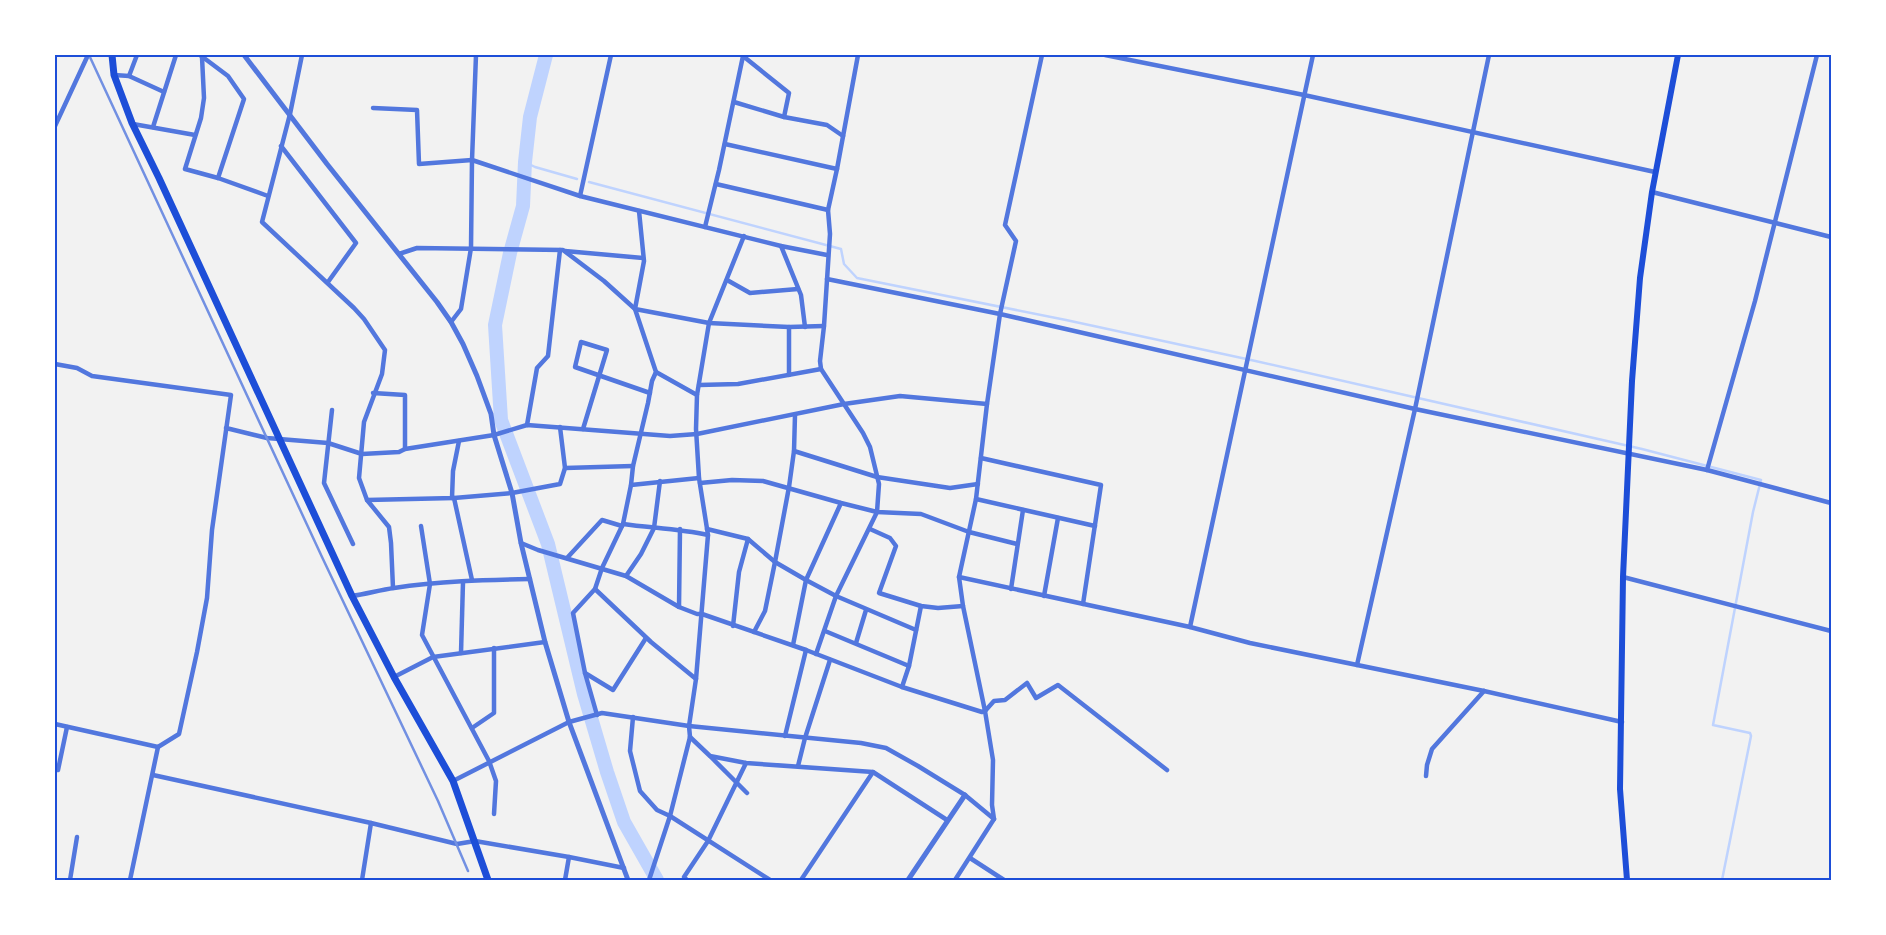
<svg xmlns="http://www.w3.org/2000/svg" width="1886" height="935" font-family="'Open Sans',sans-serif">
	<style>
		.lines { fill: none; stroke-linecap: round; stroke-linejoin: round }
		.stream { stroke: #bfd3fe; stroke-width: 2.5 }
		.river { stroke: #bfd3fe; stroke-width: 14 }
		.minor { stroke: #5277de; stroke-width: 4.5 }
		.tertiary { stroke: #5277de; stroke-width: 5 }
		.secondary { stroke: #1d4ed8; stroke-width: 6 }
		.trunk { stroke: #1d4ed8; stroke-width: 7 }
		.rail { stroke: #7290e2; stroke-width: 2.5 }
		.neatline { fill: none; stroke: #1d4ed8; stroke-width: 2 }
	</style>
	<rect width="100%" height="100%" fill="#f2f2f2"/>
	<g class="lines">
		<g class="stream">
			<path d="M525,162L535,167L577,179"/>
			<path d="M589,182L841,249L844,264L857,278L1066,320L1251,360L1642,449L1761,480L1753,512L1713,725L1750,733L1751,736L1722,880"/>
		</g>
		<path class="river" d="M546,55L530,117L525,162L523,206L510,253L495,325L501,420L548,544L584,694L607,772L624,822L657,880"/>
		<g class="minor">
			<path d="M200,55L228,76L244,99L218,178"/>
			<path d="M302,55L290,114L262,222L354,308L364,319L385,350L382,374L364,422L359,478L367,500L389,527L391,543L393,588"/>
			<path d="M1105,55L1304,95L1655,172"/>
			<path d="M202,57L204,98L201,118L185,169L218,178L268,196"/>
			<path d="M114,75L129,76L164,92"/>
			<path d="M129,76L137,55"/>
			<path d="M734,102L784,117L827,125L843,136"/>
			<path d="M373,108L417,110L419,164L472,160L580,196L781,246L827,255"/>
			<path d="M133,124L195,135"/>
			<path d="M55,126L88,55"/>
			<path d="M153,127L176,55"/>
			<path d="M725,144L837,169"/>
			<path d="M281,146L356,243L328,282"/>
			<path d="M716,184L828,210"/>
			<path d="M1652,192L1831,237"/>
			<path d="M580,196L611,55"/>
			<path d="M639,211L644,261L635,309L709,323L789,327L824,326"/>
			<path d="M705,227L719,170L743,56L789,93L784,117"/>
			<path d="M781,246L801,295L805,327"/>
			<path d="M565,251L643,258"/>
			<path d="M399,254L417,248L563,250L604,281L635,309L656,372L652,381L648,403L633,466L631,485L623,524L602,568L595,589L573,613L585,673L597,715"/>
			<path d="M827,279L1000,314L1415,409L1707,470L1831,503"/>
			<path d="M727,280L750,293L798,289"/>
			<path d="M451,322L461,309L471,248L472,160L476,55"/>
			<path d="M789,327V375"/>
			<path d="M55,364L77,368L92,376L231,395L212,530L207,598L197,652L179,734L158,747L55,724"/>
			<path d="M656,372L697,395"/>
			<path d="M699,385L738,384L821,369"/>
			<path d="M373,393L405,395V449"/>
			<path d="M332,410L324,483L353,544"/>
			<path d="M527,425L537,368L548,356L560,250"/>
			<path d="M226,428L267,438L328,443L362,454L399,452L405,449L494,435L527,425L670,436L697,434L844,404L900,396L987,404"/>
			<path d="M583,429L607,350L581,342L575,367L650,393"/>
			<path d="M794,451L877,477L950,488L978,484"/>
			<path d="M981,458L1101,485L1083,604"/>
			<path d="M565,468L633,466"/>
			<path d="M1707,470L1755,301L1817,55"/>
			<path d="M700,483L732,480L763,481L841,503L877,512L921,514L969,532L1017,544"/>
			<path d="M631,485L699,478"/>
			<path d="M452,498L453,471L459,441"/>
			<path d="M454,498L472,580"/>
			<path d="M976,499L1095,526"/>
			<path d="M367,500L454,498L512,493L560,484L565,468L560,427"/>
			<path d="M623,524C652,528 680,529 708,535"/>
			<path d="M421,526L430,584L422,635L489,761L496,781L494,814"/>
			<path d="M707,529L748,539L775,562L806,580L836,596L916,630"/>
			<path d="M870,529L890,538L896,546L879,593L921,606L938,608L963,606"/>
			<path d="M521,543L538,550L626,576L679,607L697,614H702L806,650L902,687L982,712L985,711"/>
			<path d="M567,558L602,520L622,526"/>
			<path d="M626,576L641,554L654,528L660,481"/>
			<path d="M959,577L1190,627L1250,643L1484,691L1622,722"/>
			<path d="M1623,577L1831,631"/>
			<path d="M595,589L651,642L696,679"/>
			<path d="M1011,589L1023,510"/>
			<path d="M352,596C366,594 380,590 394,588C439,581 485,580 530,579"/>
			<path d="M1044,596L1058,518"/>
			<path d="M679,607L680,529"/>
			<path d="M733,626L739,572L748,539"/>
			<path d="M1190,627L1313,55"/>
			<path d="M825,631L909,666"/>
			<path d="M754,632L765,611L775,562L789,487L794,451L795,415"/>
			<path d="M856,643L866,610"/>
			<path d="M793,645L806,580L841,503"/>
			<path d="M461,653L463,582"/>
			<path d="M816,654L836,596L877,512L879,484L870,447L863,433L821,369L820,361L824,326L830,234L828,210L837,169L858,55"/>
			<path d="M1357,665L1415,409L1489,55"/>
			<path d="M585,673L613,690L646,638"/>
			<path d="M394,677L433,657L545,642"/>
			<path d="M902,687L909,666L921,606"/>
			<path d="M985,711L994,701L1005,700L1027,683L1036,698L1058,685L1167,770"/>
			<path d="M633,717L630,751L640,791L657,810L670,816L770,880"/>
			<path d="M472,728L494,713V648"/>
			<path d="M785,736L806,650"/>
			<path d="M690,737L710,756L746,763L873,772L947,820"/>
			<path d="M711,757L747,793"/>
			<path d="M798,766L805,738L830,660"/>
			<path d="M55,769L58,770L67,727"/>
			<path d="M153,775L371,823L457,844L475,841L569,857L624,868"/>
			<path d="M1426,776L1427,765L1432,749L1484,691"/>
			<path d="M453,781L569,722L602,713L689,726L861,743L886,748L918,766L965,795L994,819"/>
			<path d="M970,858L1004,880"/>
			<path d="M70,880L77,837"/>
			<path d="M130,880L158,747"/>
			<path d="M362,880L371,823"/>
			<path d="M565,880L569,857"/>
			<path d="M649,880L670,816L690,737L689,726L696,679L708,535L699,478L696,429L697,395L709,323L744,236"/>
			<path d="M687,880L684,877L708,841L746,763"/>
			<path d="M801,880L873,772"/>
			<path d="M955,880L994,819L992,805L993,760L985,711L963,606L959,577L976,499L987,404L1000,314L1016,241L1005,225L1042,55"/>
		</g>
		<g class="tertiary">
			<path d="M244,55L327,164L437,302L451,322L463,344L477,376L491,414L494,435L512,493L521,543L545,642L569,722L628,880"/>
			<path d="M908,880L965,795"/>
		</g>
		<path class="secondary" d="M1627,880L1620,789L1623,577L1632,381L1640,278L1652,192L1678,55"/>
		<path class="trunk" d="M112,55L114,75L132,123L159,178L352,596L394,677L453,781L488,880"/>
		<path class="rail" d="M89,55L322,557L438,801L468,871"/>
	</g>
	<rect width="1886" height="935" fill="none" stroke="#ffffff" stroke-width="112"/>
	<rect x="56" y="56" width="1774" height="823" class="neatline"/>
</svg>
